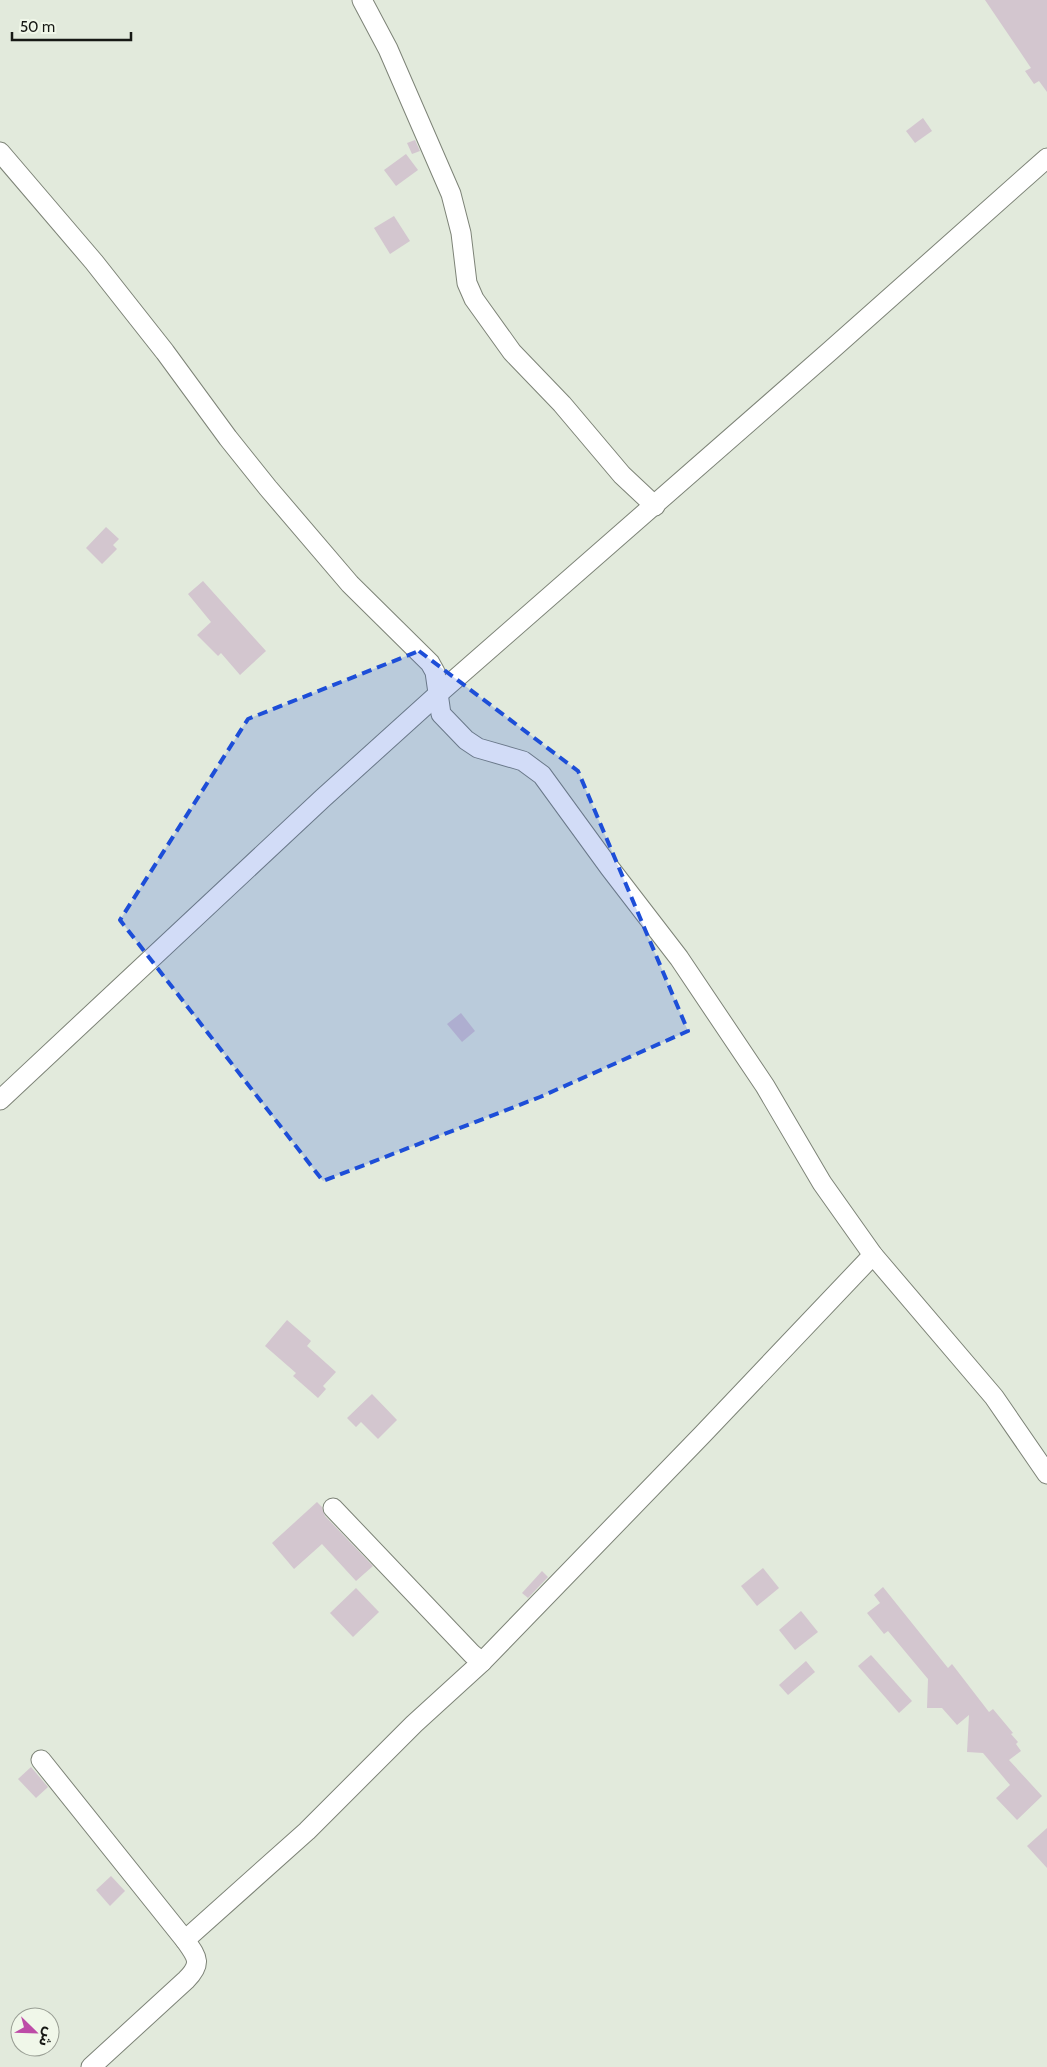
<svg xmlns="http://www.w3.org/2000/svg" width="1047" height="2067" font-family="Cabin,'Noto Sans Arabic',sans-serif">
	<style>
		.building { fill: #d3c6cf }
		.lines { fill: none; stroke-linecap: round; stroke-linejoin: round }
		.minor-casing { stroke: #7d8377; stroke-width: 21 }
		.minor { stroke: #fff; stroke-width: 19 }
		.marked { fill: #1d4ed8; fill-opacity: 0.2; stroke: #1d4ed8; stroke-width: 4; stroke-dasharray: 10 6; stroke-linejoin: round }
	</style>
	<rect width="100%" height="100%" fill="#e2eadc"/>
	<g class="building">
		<path d="M985,0H1047V92L1039,81L1034,84L1025,71L1031,68Z"/>
		<path d="M923,118L932,131L915,143L906,131Z"/>
		<path d="M415,140L420,151L412,154L407,143Z"/>
		<path d="M406,154L418,170L396,186L384,170Z"/>
		<path d="M394,216L410,241L390,254L374,228Z"/>
		<path d="M106,527L119,539L113,545L117,549L102,564L86,548Z"/>
		<path d="M203,581L266,651L240,675L221,653L218,656L197,635L211,622L188,594Z"/>
		<path d="M461,1013L475,1031L462,1042L447,1024Z"/>
		<path d="M287,1320L311,1341L307,1346L336,1372L323,1386L326,1389L318,1398L293,1376L296,1373L265,1346Z"/>
		<path d="M372,1394L397,1420L378,1439L361,1422L356,1427L347,1418Z"/>
		<path d="M317,1502L322,1507L325,1516L373,1566L356,1581L322,1544L294,1569L272,1543Z"/>
		<path d="M763,1568L779,1588L757,1606L741,1586Z"/>
		<path d="M542,1571L548,1577L528,1598L522,1593Z"/>
		<path d="M883,1587L948,1668L952,1664L989,1712L993,1709L1013,1733L1011,1734L1018,1742L1016,1744L1021,1751L1009,1760L1042,1796L1017,1820L996,1798L1010,1785L983,1753L967,1752L969,1715L957,1725L942,1708H927L928,1679L888,1631L884,1634L867,1613L880,1603L874,1595Z"/>
		<path d="M356,1588L379,1612L353,1637L330,1613Z"/>
		<path d="M801,1611L818,1632L795,1650L779,1630Z"/>
		<path d="M871,1655L912,1701L899,1713L858,1666Z"/>
		<path d="M806,1661L815,1672L788,1695L779,1685Z"/>
		<path d="M31,1767L48,1787L36,1798L18,1779Z"/>
		<path d="M1047,1828V1868L1027,1846Z"/>
		<path d="M111,1876L125,1891L110,1906L96,1890Z"/>
	</g>
	<g class="lines">
		<defs>
			<g id="minor">
				<path d="M362,0L388,49L451,194L461,233L467,283L474,299L512,352L562,404L622,475L655,506"/>
				<path d="M0,152L94,262L165,352L228,438L268,488L350,584L430,663L435,672L441,714L466,740L478,748L523,761L542,775L609,867L679,958L765,1086L822,1183L873,1255L994,1397L1047,1474"/>
				<path d="M0,1100L323,798L437,695L830,351L1047,158"/>
				<path d="M333,1508L472,1654L482,1662"/>
				<path d="M41,1760L185,1940C197,1957 203,1963 186,1980L91,2067"/>
				<path d="M185,1940L307,1831L414,1724L482,1662L702,1435L873,1255"/>
			</g>
		</defs>
		<use href="#minor" class="minor-casing"/>
		<use href="#minor" class="minor"/>
	</g>
	<path class="marked" d="M419,651L578,771L688,1031L540,1097L323,1181L120,920L248,719Z"/>
	<g transform="translate(35 2032) rotate(113)"><circle r="24" fill="#f0f7e9" stroke="#999e94"/>
	<path d="M0-4L9 19L0 12L-9 19Z" fill="#bd4ca7"/>
	<text y="-8" font-size="14" font-weight="bold" text-anchor="middle" fill="#171915">ش</text>
	</g>
	<path d="M12 32v8h119v-8" fill="none" stroke="#171915" stroke-width="2.5"/>
	<text x="20" y="32" font-size="15" fill="#171915" stroke="#f0f7e9" stroke-width="4" paint-order="stroke">50 m</text>
</svg>
